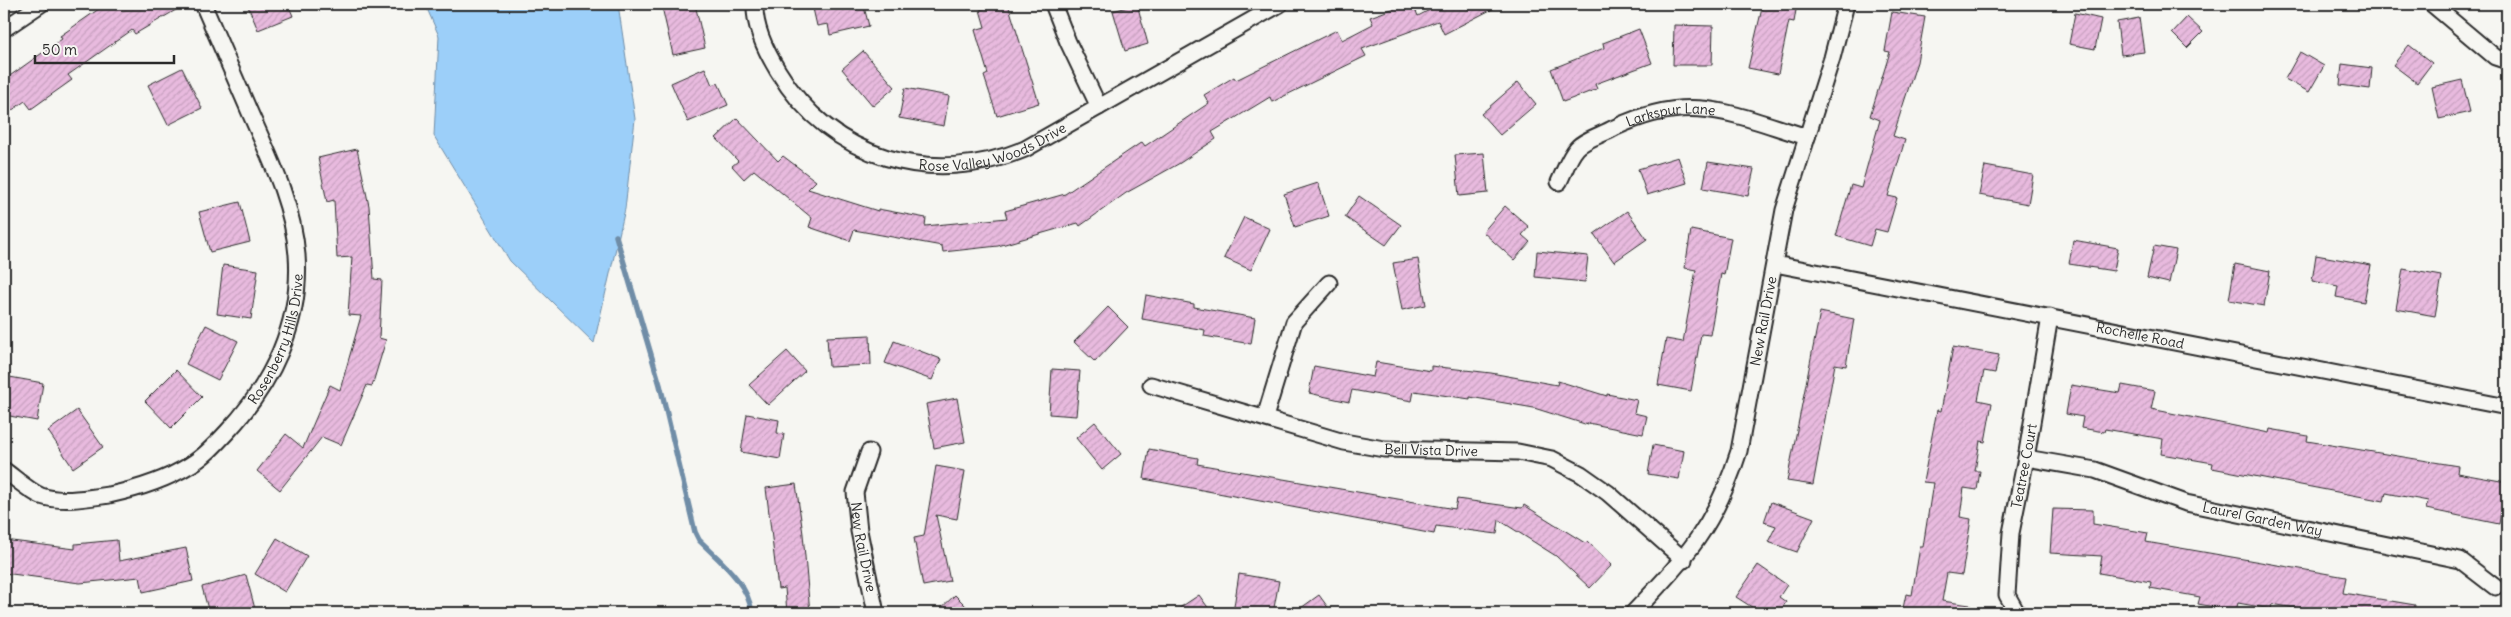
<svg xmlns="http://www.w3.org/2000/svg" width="2511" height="617" font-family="Delius,sans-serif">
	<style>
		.water { fill: #9ccff9; stroke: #6f8da7 }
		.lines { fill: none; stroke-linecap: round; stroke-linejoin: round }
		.stream { stroke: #6f8da7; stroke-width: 5.5 }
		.building { fill: url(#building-hatch); stroke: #2b2b2b }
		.minor-casing { stroke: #2b2b2b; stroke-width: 19 }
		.minor { stroke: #f6f6f2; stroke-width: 15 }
		.labels { text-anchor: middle; stroke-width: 4.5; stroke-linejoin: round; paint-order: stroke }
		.street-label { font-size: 14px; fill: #2b2b2b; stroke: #f6f6f2 }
	</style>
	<defs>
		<pattern id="building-hatch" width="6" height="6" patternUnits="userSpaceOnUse" patternTransform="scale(1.25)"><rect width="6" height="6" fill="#e8bade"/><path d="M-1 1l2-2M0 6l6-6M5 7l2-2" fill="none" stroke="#c7a0bf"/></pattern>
	</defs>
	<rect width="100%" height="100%" fill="#f6f6f2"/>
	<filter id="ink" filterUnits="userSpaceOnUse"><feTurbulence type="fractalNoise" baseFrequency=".02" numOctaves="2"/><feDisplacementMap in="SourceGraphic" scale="10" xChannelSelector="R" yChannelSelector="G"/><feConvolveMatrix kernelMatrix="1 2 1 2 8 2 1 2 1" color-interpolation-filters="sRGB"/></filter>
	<g filter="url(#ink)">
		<path class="water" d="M425,4H618L635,119L625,209L594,343L510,261L434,136L439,36Z"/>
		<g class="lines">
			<path class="stream" d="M616,236L660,385L695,532L699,540C720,561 748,582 752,613"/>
		</g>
		<g class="building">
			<path d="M106,4H186L135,34L132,30L68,75L72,80L31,109L25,101L4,116V80L62,39L60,36Z"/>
			<path d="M247,4H288L293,16L258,30Z"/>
			<path d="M678,4H695L705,48L673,55L662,7Z"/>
			<path d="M812,4H851L853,10L864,7L869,26L830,35L828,24L817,26Z"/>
			<path d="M1001,4H1008L1039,103L997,116L984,76L988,74L975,30L985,27L980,10Z"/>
			<path d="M1137,4L1148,44L1125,51L1113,11Z"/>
			<path d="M1406,4H1413L1418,16L1441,4H1502L1444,34L1438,21L1362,49L1366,56L1272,102L1270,97L1212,132L1216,139L1180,163L1126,193L1080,226L1078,223L998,246L943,252L942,246L854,230L850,241L809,227L812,218L754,170L744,179L732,166L738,161L716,138L737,118L778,161L783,156L816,181L808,189L878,211V209L926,218L925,226L1007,218L1005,211L1065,194L1142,142L1145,146L1209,103L1204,95L1234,77L1236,80L1337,30L1342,40L1373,24L1370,17Z"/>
			<path d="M1763,4H1797L1794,22L1789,21L1778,74L1748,68Z"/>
			<path d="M1892,12L1925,17L1917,62L1893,136L1905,140L1888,196L1897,198L1887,232L1875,229L1870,246L1836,236L1851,185L1861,188L1880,120L1870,116L1890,52L1885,51Z"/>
			<path d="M2075,13L2101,19L2095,49L2069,44Z"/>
			<path d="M2187,17L2203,32L2187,48L2172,33Z"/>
			<path d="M2139,18L2144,52L2121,55L2117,22Z"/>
			<path d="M1674,25L1713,26L1712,65H1673Z"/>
			<path d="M1639,29L1652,63L1595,84L1597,89L1563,102L1551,69L1604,48L1603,43Z"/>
			<path d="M2409,45L2432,63L2417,83L2393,65Z"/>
			<path d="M863,51L895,87L873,106L842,69Z"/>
			<path d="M2300,52L2324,66L2309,92L2285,79Z"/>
			<path d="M2342,64L2372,68L2370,89L2340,85Z"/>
			<path d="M182,68L202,108L168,125L148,85Z"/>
			<path d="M705,68L712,85L718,83L728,105L688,122L671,83Z"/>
			<path d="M2462,80L2470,112L2439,119L2432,87Z"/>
			<path d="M1518,82L1536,104L1500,135L1481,114Z"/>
			<path d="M905,88L949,96L944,126L899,118Z"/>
			<path d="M357,149L369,206L374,279L382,280L379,338L386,340L372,386L367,385L341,445L322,437L280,490L257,471L286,434L303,448L330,385L340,390L361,316L348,315L352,257L337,258L334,200L327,202L318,158Z"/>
			<path d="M1484,153L1488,193L1459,196L1455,155Z"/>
			<path d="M1678,157L1687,183L1647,195L1638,169Z"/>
			<path d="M1708,162L1754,169L1748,196L1703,188Z"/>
			<path d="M1985,166L2033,175L2028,204L1979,195Z"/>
			<path d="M1318,183L1329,216L1295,227L1284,194Z"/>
			<path d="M1359,196L1401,225L1386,245L1345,217Z"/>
			<path d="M240,202L250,242L210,252L199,212Z"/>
			<path d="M1505,206L1529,227L1522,235L1530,242L1514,260L1483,232Z"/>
			<path d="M1627,211L1647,239L1614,262L1594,234Z"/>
			<path d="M1244,217L1270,229L1251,270L1224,258Z"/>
			<path d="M1691,230L1731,238L1724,275L1721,274L1710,335L1701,334L1691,391L1658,385L1666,339L1683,342L1696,270L1685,268Z"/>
			<path d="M2073,240L2118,248L2114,271L2069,264Z"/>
			<path d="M2154,246L2176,250L2169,283L2147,278Z"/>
			<path d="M1537,251L1588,256L1585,282L1535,277Z"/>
			<path d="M2316,255L2371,265L2364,302L2336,297L2338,286L2312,281Z"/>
			<path d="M1418,259L1426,305L1402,310L1393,263Z"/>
			<path d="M2235,264L2270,271L2264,306L2229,300Z"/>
			<path d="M223,265L258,270L251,319L217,314Z"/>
			<path d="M2403,269L2442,276L2435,316L2396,309Z"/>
			<path d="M1146,295L1194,304V307L1255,318L1251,344L1204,336L1205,330L1142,319Z"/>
			<path d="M1108,307L1128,327L1095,362L1074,342Z"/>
			<path d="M1820,312L1854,319L1846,366L1835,364L1813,485L1787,481Z"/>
			<path d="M206,325L238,341L218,380L186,364Z"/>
			<path d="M870,335L871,365L829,367L827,337Z"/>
			<path d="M894,341L941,359L932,380L885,363Z"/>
			<path d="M1953,347L1999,355L1995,373L1984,371L1978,400L1992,403L1985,442L1980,441L1975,471H1980L1977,490L1964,488L1960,517L1971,519L1962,575L1947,573L1942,601L1970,605L1969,613H1902L1906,594L1912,595L1920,547H1923L1933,483L1923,482L1937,410L1941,411Z"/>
			<path d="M787,351L805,371L768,405L749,385Z"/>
			<path d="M1376,362L1431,371V366L1491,373L1557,385L1558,381L1607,396V394L1637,400L1634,413L1647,416L1643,434L1588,423V425L1534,408L1470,397V399L1414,391L1412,401L1352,390L1349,402L1309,393L1314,366L1373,377Z"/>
			<path d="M1052,369L1080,371L1076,416L1049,414Z"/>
			<path d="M176,370L202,397L171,428L145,401Z"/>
			<path d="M4,376L43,383L37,421L4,415Z"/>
			<path d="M2071,385L2120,393L2122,385L2155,391L2151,409L2269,433L2270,429L2308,436L2307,441L2458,466L2457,473L2506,482L2499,524L2426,509L2428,501L2386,493L2384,501L2212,468L2213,463L2161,454L2163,439L2105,429L2104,432L2081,428L2083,417L2066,414Z"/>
			<path d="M957,398L965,442L934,448L926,404Z"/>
			<path d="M77,410L103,447L73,468L48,431Z"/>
			<path d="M747,414L779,420L777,433L784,434L780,459L741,452Z"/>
			<path d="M1095,422L1121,454L1102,470L1076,438Z"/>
			<path d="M1653,445L1684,451L1679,479L1648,474Z"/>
			<path d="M1149,449L1198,458L1197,464L1455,509L1457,499L1522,508L1524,505L1585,543L1587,541L1612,565L1590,588L1556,556L1499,520L1497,534L1436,526L1434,534L1144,479Z"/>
			<path d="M936,466L965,471L957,519L936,515L950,581L923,586L914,538L924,536Z"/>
			<path d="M796,484L803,534L810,613H787L785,588L778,589L766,488Z"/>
			<path d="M1771,502L1814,518L1797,552L1768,542L1776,526L1764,522Z"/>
			<path d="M2053,509L2093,510V524L2148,533L2146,542L2346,577L2343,593L2415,605L2414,613H2300V609L2272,604L2271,609L2238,603L2236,611L2198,604L2200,597L2150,588L2151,582L2099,573L2102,556L2050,553Z"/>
			<path d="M277,538L307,556L285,592L255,574Z"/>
			<path d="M4,540L75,549V544L117,540L119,561L186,548L193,581L143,592L140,577L80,583L4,573Z"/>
			<path d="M1758,565L1787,585L1779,597L1786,602L1779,613H1761L1736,597Z"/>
			<path d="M1239,574L1279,581L1273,613H1233Z"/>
			<path d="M246,575L255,609L239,613H209L202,587Z"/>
			<path d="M955,595L973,613H936Z"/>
			<path d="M1199,595L1212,613H1172Z"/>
			<path d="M1319,595L1332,613H1294Z"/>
		</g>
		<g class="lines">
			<defs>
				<g id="minor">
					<path id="s1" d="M755,4C754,26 767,53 778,71C831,160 932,187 1025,149L1280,4"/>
					<path d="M1053,4L1068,42L1099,107"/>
					<path d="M2432,4L2495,57L2507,61"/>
					<path d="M4,29L41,4"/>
					<path id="s2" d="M1559,182C1564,172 1569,157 1577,148C1585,139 1604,134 1614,128C1692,91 1731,114 1807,137"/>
					<path id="s3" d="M1775,264L2507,407"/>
					<path id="s4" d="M1151,385L1344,442L1384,449L1518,452L1552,459L1581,474L1608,493L1684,560"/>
					<path d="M1265,417L1294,322L1329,283"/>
					<path id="s5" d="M869,452L855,492L859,531L876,613"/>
					<path id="s6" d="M2026,458L2095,470L2186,503L2460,560L2495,587"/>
					<path id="s7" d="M4,470C15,478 29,491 41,496C63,503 87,498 109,495C137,489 166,480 190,465C204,457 216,444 227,432C272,384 302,322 297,255C293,205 271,160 251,115C235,78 219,41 203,4"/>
					<path id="s8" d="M1633,613C1686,557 1715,527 1739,451L1784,210L1832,58L1846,4"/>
					<path id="s9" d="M2017,613L2007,595L2011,533L2026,458L2050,317"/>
				</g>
			</defs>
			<use href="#minor" class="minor-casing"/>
			<use href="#minor" class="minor"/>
		</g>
	</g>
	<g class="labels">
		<g class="street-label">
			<text dy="5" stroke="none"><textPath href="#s2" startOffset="140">Larkspur Lane</textPath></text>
			<text dy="5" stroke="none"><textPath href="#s1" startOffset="324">Rose Valley Woods Drive</textPath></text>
			<text dy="5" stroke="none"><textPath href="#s8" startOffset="328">New Rail Drive</textPath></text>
			<text dy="5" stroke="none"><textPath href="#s3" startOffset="372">Rochelle Road</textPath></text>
			<text dy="5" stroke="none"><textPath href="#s7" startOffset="358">Rosenberry Hills Drive</textPath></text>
			<text dy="5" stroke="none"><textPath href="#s4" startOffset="289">Bell Vista Drive</textPath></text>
			<text dy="5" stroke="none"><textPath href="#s9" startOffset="151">Teatree Court</textPath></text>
			<text dy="5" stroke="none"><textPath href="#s6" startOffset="245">Laurel Garden Way</textPath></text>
			<text dy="5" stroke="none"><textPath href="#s5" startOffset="98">New Rail Drive</textPath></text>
		</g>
	</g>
	<rect width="2511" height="617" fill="none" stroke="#f6f6f2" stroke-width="20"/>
	<rect x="10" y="10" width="2491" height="597" fill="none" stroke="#2b2b2b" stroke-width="2" filter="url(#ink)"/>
	<path d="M35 55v8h139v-8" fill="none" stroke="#2b2b2b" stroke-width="2.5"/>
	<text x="42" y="55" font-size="15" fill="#2b2b2b" stroke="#f6f6f2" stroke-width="4" paint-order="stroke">50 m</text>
</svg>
